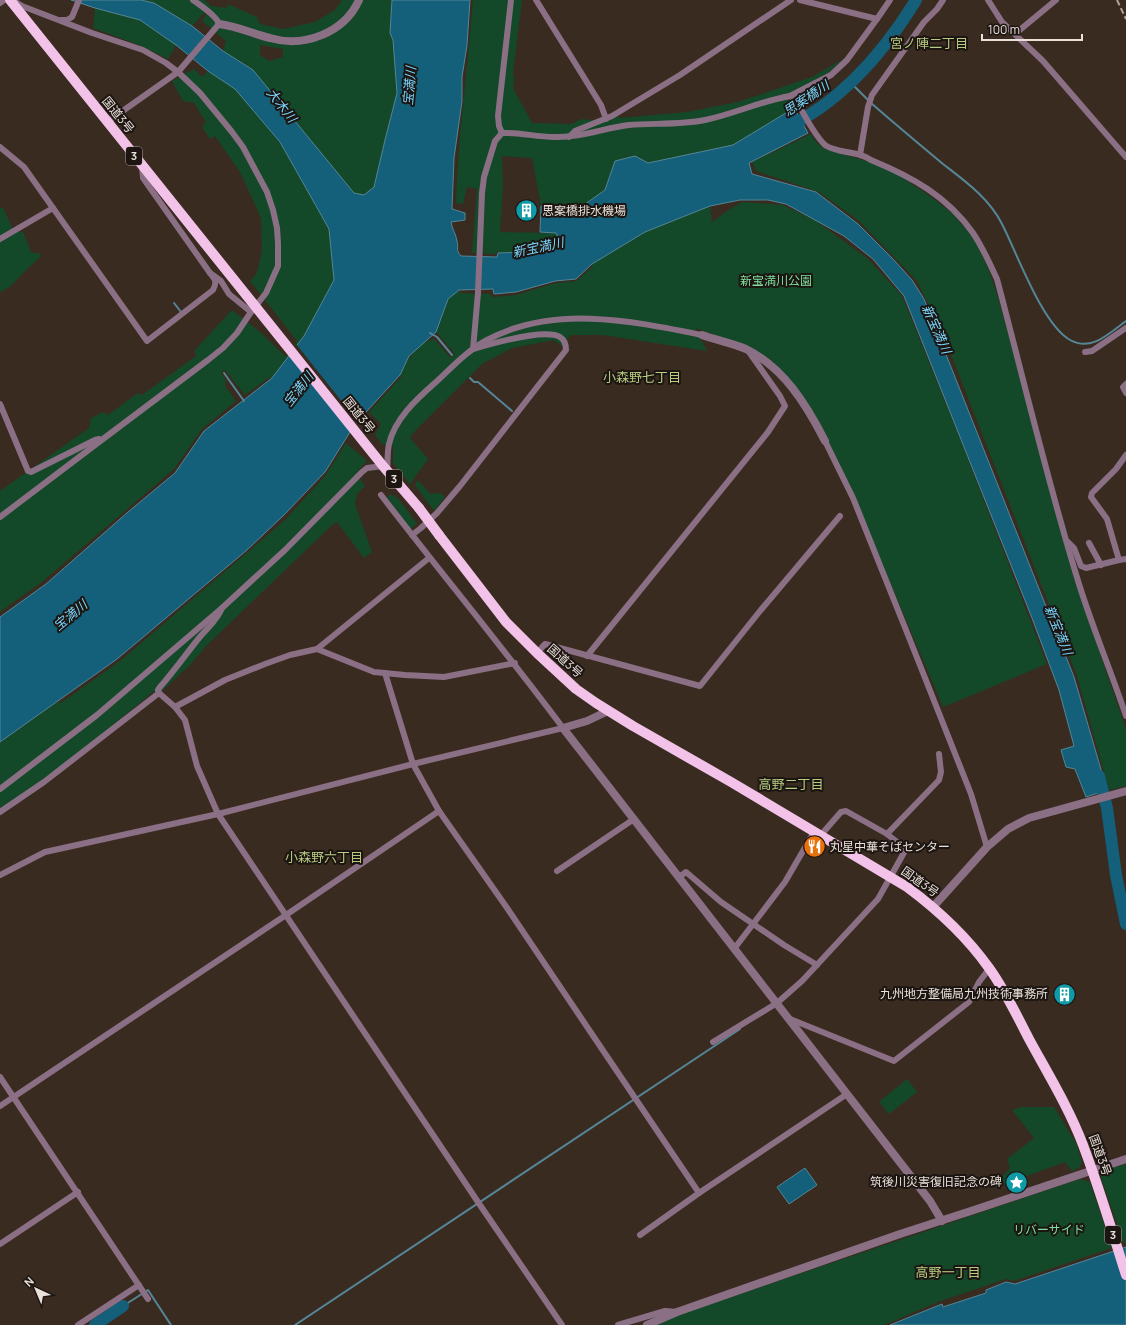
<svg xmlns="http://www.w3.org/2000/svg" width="1126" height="1325" font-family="Manrope,'Noto Sans JP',sans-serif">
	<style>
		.green { fill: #134928; fill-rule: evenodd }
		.water { fill: #145f7a; stroke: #548697 }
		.pier { fill: #3a2b21 }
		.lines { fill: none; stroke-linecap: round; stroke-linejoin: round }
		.stream { stroke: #548697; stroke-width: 2 }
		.river { stroke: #145f7a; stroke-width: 12 }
		.minor { stroke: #8b7085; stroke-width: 6 }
		.tertiary { stroke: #8b7085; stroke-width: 8 }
		.trunk { stroke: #f2c2e8; stroke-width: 10 }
		.rail { stroke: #b0a59d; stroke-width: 2; stroke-dasharray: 6 3; stroke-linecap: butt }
		.trunk-bridge { stroke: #f2c2e8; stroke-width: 10 }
		.labels { text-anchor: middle; stroke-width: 4; stroke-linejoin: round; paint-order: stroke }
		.shield { fill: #1c1511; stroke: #aca39e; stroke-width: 1 }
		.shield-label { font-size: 11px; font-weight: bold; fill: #eae0da }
		.street-label { font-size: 12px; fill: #eae0da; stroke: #1c1511 }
		.poi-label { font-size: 12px; fill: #eae0da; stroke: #1c1511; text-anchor: start }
		.park-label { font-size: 12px; fill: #7edf9d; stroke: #1c1511 }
		.neighbourhood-label { font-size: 13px; fill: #b7cb81; stroke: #1c1511 }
		.water-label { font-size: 13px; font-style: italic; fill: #78d6fd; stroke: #1c1511 }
	</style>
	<rect width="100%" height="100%" fill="#3a2b21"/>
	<g class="green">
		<path d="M141,0H190L205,12L192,26L154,3Z"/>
		<path d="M196,0H205L211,6L227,8L228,4L257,17L260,24L283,29L315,22L335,10L342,0H392L390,33L393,40L397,93L385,140L374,187L364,195L354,193L253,70L223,51L226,41L202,21L209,10ZM260,45L283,49V57L269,61L260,55Z"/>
		<path d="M473,0H522L513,74L514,79L513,88L532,123L572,124L581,119L604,121L617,116L621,118L687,112L738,102L812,77L843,59L828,73L792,93V103L794,108L733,145L648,163L635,156L615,161L605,190L581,207L565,210L541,206L532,158L502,156L503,186L500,232L556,233L558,237C545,254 519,252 498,253V251L495,254L472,253L477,189L467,187L463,204L456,203C458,135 468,68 473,0Z"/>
		<path d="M95,8L140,20L176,45L168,59L139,45L93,28Z"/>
		<path d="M194,69L202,77L208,71L235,89L280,142L329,229L334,280L304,336L272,378L270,377L245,395L225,370L221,373L226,380L225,386L236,401L202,429L174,469L42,582L0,612V491L89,428L91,418L103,412L108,415L138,393L142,395L196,356L195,350L232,310L260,332L286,357L297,341L250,281L257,273L262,250L261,218L240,172L215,136L210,139L202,127L206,122L194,103L183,101L172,81Z"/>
		<path d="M811,134L817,143L825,149L873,163L898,175L930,196L953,214L974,239L989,270L998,297L1075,581L1126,729V786L1109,790L1077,676L943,334L917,281L859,221L819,192L756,171L752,162Z"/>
		<path d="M742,202L783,205L816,221L867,258L902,296L959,436L1047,664L943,707L851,490L828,440L805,398L789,379L727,339L695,328L707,351L603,335H570L563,347L554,340L512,348L482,364L413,433L410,438L428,459L410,484L393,463V446L382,444L375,435L381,424L369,412L402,376L400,375C408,360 417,342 434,339L451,358L455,354L436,332L448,299L459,290L461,293L490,294L493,297L516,295L556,283L577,281L592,267V264L645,232L710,206L712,222L727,211Z"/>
		<path d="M3,207L13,230L23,232L31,252L34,253H39L41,255L40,257L23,273L11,286L0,292V209Z"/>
		<path d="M346,443L367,461L356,473L365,486L357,494L355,504L372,552L364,558L337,522L332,525L206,646L191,664L162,691L153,692L70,760L0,809V742L58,702L61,703L120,661L284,521L325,476Z"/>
		<path d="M418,480L430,494L440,493L445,497L434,511L415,485Z"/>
		<path d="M390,494L398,498L417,524L410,529L387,498Z"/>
		<path d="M907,1079L917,1092L889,1114L879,1102Z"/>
		<path d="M1021,1107H1054L1076,1143L1082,1162L1080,1167L1072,1171L1065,1162L1002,1185L1000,1179L1010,1168L1007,1159L1034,1138L1012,1110Z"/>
		<path d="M1126,1164V1243L1124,1244L1101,1178L1102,1171Z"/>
		<path d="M1080,1179L1090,1182L1112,1248L1014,1281L1006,1279L938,1302L884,1325H656L678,1315Z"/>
	</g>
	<g class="water">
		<path d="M71,0H141L154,3L192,26L223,51L253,70L354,193L364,195L374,187L385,140L397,93L393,40L390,33L392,0H470L467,45L462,77V101L454,158L452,209L465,213V220L451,222C452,229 456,234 457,241C459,249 455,249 461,256L497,257L498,253C519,252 544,254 558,237L556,233L540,232L541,206L565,210L581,207L605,190L615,161L635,156L648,163L733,145L794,108L808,133L749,163L752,174L816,192L858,224L893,259L912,280L924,299L1074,677L1107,790L1086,797L1075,769L1066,767L1061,750L1074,746L1059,690L1032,618L904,296L873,259L844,236L786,204L768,200H740L710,206L645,232L592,264L576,279L555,281L516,292L494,294L493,289L459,290L448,299L436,332L409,356L400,375L355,424L325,472L284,515L247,550L117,659L0,742V617L46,584L128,512L175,473L204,431L272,378L304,336L334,280L329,229L280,142L235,89L208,71L176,45L140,20L95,8Z"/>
		<path d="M805,1168L817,1185L789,1204L777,1187Z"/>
		<path d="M1126,1247V1325H890L942,1304L943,1307L986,1293V1290L1006,1282L1015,1284Z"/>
	</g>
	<path class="pier" d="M296,344L359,423L352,433L288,354Z"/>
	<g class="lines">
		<g class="stream">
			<path d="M851,83L868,100"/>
			<path d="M871,103C895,124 919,144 943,164C965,181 989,198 1002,224C1017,253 1042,324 1070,340C1092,352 1109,333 1126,321"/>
			<path d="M174,303L181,312"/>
			<path d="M430,333L437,337L452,355"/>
			<path d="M224,373L244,401"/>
			<path d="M470,378L474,382H478L512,411"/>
			<path d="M123,1306L148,1290L171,1325"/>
			<path d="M295,1325L740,1029"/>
		</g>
		<g class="river">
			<path d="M786,128C842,101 884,52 916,0"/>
			<path d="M1099,776L1107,808L1116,875L1126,924"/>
			<path d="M95,1325L123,1306"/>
		</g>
		<g class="minor">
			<path d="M536,0L601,105L606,119"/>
			<path d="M800,0L877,19L890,0"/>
			<path d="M988,0L1002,22L1043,61L1126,157"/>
			<path d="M0,3L4,0"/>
			<path d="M61,20H67L72,17L79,0"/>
			<path d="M1015,34L1056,0"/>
			<path d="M790,96L831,75L847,60L877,19"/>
			<path d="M107,122L178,72L219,24C217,16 200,5 193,0"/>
			<path d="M502,133L499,126L498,116L511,0"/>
			<path d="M569,137L575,131L612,116L680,75L791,0"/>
			<path d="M0,147L24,167L147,341L213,290C217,282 216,280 210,273"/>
			<path d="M860,155L868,107L872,95L924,22L937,9L943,0"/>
			<path d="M142,166L143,178L210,273L221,281L229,294L251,312"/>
			<path d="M0,239L53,208"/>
			<path d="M1085,352L1092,351L1126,328"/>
			<path d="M1126,384L1123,387L1126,393"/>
			<path d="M0,404L28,471L31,472L95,440L99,439"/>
			<path d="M825,441L853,498L910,640L971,794L987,847"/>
			<path d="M1126,455L1116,469L1092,493L1091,497L1107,519L1119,560L1126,559"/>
			<path d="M387,471C388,462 387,452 389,444C395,418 417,399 436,382C452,367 468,350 487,340C554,304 632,321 702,335"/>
			<path d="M0,517L103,439L208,360L223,348L237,333L251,312L266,293L278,266V243L277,228L273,210L267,192L243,147L232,132L200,93L178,72L166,63L143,50L92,33L22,6L14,1"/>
			<path d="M412,535L421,528L437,513L460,486L566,350C566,345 565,340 560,337C545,328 490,344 473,349L478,293L482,193L484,177L495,141L502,133C519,132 536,137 554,137C580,138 604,128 629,125C654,123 681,125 705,120C734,114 761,101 790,96L795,99C804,113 813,134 825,145C832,151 851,152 860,155C864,156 868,158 871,160C912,177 947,196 973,233C983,248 990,264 997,279C1024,381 1048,484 1079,584C1093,629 1111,671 1126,716"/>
			<path d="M1068,542L1074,548L1081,566L1086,568L1119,560"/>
			<path d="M1089,543L1101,565"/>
			<path d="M222,608C217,621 208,627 199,638C186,654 174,671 160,687L158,690L159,693L175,707L185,720L197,766L218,814L480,1205L562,1325"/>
			<path d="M317,649L374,672L405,675L444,677L515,663"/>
			<path d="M537,653L545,644L700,686L760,611L840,516"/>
			<path d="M587,656L768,432L785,406L780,396L749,352"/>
			<path d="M385,673L413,764L439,811L505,905L699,1193"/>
			<path d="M175,707L225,680L265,664L290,655L317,649L429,558"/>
			<path d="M0,789L97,715L222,608L285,550L362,472L367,468L383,466"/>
			<path d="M0,812L44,782L159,693"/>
			<path d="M820,836L841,812L846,811L887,834"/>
			<path d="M557,871L634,819"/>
			<path d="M0,875L45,852L218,814L413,764L563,728C504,649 441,573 381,495"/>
			<path d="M679,877L686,872L721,902L784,945L817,965"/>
			<path d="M734,949L785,882L814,832"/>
			<path d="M790,1019L894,1061L969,1002L979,982L989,969"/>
			<path d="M713,1042L777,1003L802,981L878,899L906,849L887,834L939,780L941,772L939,754"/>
			<path d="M0,1077L148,1299"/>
			<path d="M0,1106L286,915L439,811"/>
			<path d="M640,1235L699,1193L847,1094"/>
			<path d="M0,1244L78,1192"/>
			<path d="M78,1325L139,1285"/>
			<path d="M618,1325L665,1311L677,1312"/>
		</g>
		<g class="tertiary">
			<path d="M219,24C237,26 253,34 270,38C304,48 344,33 359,0"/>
			<path d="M702,335C716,340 732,343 746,349C784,368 806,404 825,441"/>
			<path d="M608,711L587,721L563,728L930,1201L942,1221"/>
			<path d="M933,907L987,847L1008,829L1029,818L1126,791"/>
			<path d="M647,1325L677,1312L900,1234L977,1209L1126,1159"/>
		</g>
		<g class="trunk">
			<path d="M10,0L383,466L419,508"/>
			<path d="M439,535L506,622L537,653L576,689L596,703L633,726L731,782L907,887C938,910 967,937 989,968C1005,990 1017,1016 1029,1039C1048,1074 1069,1108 1083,1145C1099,1187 1112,1231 1126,1275"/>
		</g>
		<path class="rail" d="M1117,0L1126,19"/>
		<path class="trunk-bridge" d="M419,508L439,535"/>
	</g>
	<defs>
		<symbol id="building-disc" viewBox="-11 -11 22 22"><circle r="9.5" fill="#0f9aa8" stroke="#1c1511"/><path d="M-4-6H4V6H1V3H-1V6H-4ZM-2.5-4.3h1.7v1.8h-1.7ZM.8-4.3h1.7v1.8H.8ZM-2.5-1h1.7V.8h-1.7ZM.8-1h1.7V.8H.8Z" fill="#fff"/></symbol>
		<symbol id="restaurant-disc" viewBox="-11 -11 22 22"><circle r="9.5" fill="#e8710a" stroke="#1c1511"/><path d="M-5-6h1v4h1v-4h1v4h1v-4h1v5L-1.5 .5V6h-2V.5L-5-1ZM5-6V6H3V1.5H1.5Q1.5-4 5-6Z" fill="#fff"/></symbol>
		<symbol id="sight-disc" viewBox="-11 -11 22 22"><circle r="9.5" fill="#0f9aa8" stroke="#1c1511"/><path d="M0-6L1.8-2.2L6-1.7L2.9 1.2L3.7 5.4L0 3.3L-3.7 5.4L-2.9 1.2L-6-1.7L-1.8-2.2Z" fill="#fff"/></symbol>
	</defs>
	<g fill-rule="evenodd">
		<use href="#building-disc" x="514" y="198" width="25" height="25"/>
		<use href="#restaurant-disc" x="802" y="834" width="25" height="25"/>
		<use href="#building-disc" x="1052" y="982" width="25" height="25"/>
		<use href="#sight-disc" x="1004" y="1170" width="25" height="25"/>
	</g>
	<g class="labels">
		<g class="shield">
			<rect x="126" y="147" width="16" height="18" rx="3"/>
			<rect x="386" y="470" width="16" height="18" rx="3"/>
			<rect x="1105" y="1226" width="16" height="18" rx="3"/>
		</g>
		<g class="shield-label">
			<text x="134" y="160">3</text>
			<text x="394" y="483">3</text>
			<text x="1113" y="1239">3</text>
		</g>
		<g class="street-label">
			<text transform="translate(118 115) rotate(51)" y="4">国道3号</text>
			<text transform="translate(359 415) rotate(51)" y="4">国道3号</text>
			<text transform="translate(565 661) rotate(42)" y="4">国道3号</text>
			<text transform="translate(920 882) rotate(35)" y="4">国道3号</text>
			<text transform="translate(1100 1155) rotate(70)" y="4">国道3号</text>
		</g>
		<g class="poi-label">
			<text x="542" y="215">思案橋排水機場</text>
			<text x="830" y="851">丸星中華そばセンター</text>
			<text x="1048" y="998" text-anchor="end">九州地方整備局九州技術事務所</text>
			<text x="1002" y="1186" text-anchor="end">筑後川災害復旧記念の碑</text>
		</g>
		<g class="park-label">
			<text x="776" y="285">新宝満川公園</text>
			<text x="1049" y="1234">リバーサイド</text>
		</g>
		<g class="neighbourhood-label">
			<text x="929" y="48">宮ノ陣二丁目</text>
			<text x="642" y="382">小森野七丁目</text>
			<text x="791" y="789">高野二丁目</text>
			<text x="324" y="862">小森野六丁目</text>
			<text x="948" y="1277">高野一丁目</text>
		</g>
		<g class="water-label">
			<text transform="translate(409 86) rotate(-85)" y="5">宝満川</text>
			<text transform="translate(806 98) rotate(-34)" y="5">思案橋川</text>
			<text transform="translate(282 105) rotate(52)" y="5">大木川</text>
			<text transform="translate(538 247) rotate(-12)" y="5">新宝満川</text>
			<text transform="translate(937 329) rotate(66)" y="5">新宝満川</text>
			<text transform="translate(298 389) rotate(-52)" y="5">宝満川</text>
			<text transform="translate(70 615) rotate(-40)" y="5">宝満川</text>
			<text transform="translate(1059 630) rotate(68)" y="5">新宝満川</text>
		</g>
	</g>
	<g transform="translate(36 1289) rotate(316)" stroke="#1c1511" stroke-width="3" paint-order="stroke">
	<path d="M0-3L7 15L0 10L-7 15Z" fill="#eae0da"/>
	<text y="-6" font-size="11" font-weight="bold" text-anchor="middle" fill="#eae0da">N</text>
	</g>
	<path d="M982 34v6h100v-6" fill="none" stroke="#eae0da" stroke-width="2"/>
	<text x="988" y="34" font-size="12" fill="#eae0da" stroke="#1c1511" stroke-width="3" paint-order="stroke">100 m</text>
</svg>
